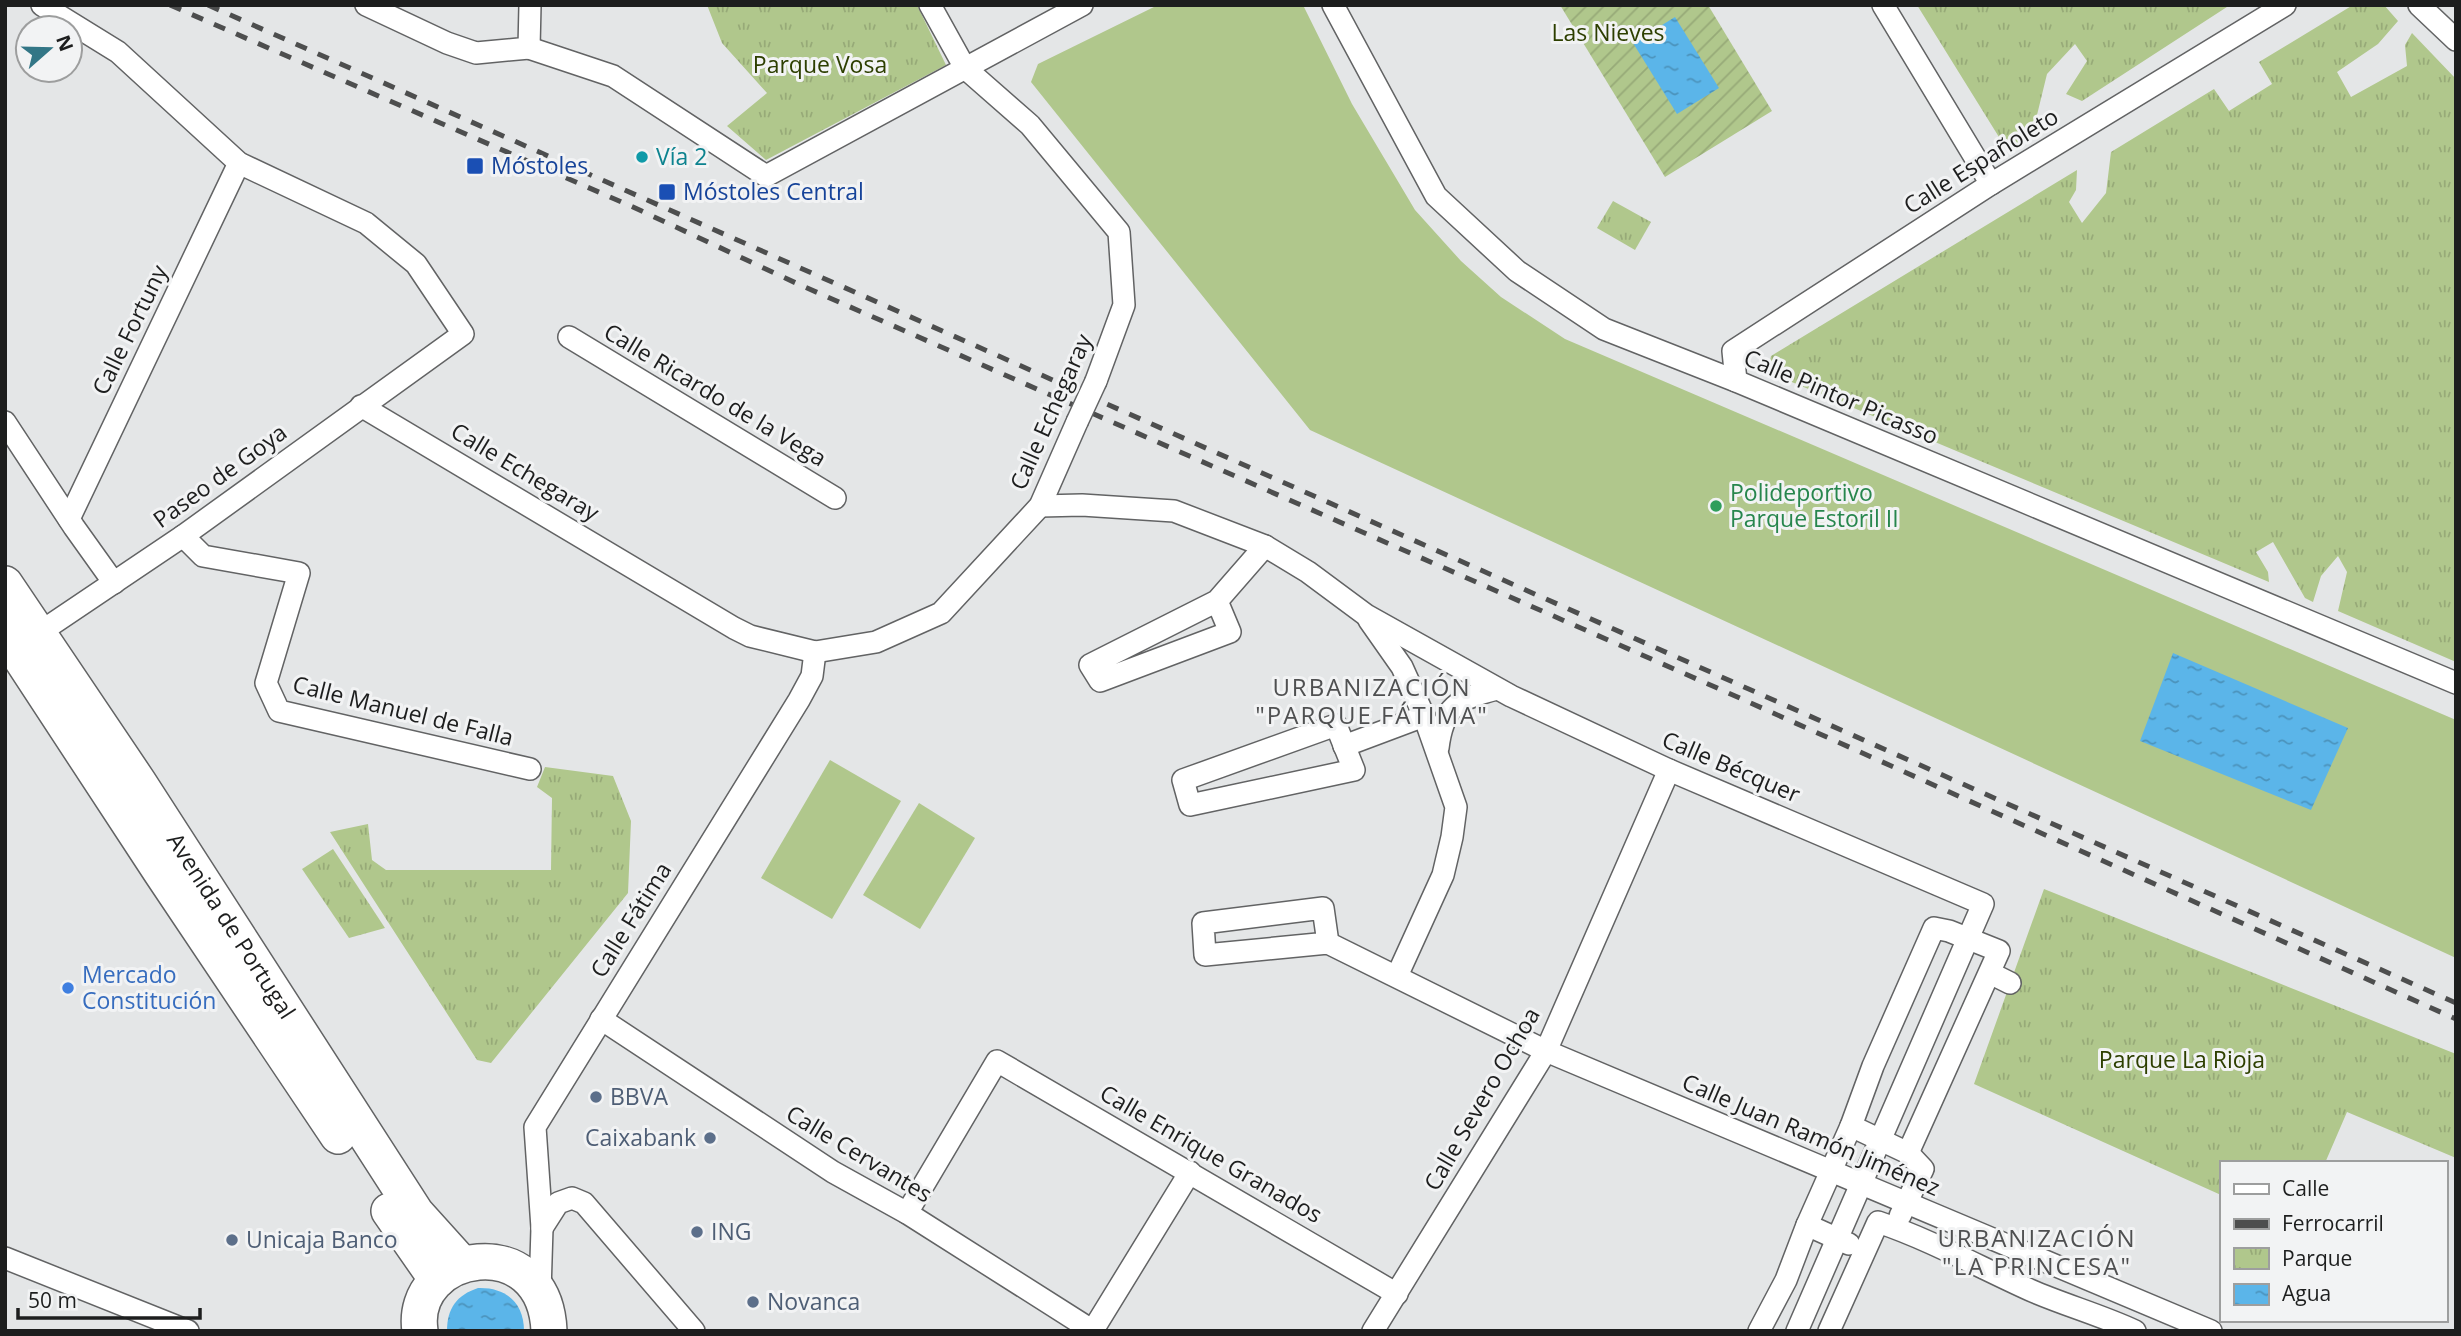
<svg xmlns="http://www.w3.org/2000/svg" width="2461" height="1336" font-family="'Open Sans',sans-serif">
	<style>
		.grass { fill: #b0c78c }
		.park { fill: url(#park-tufts) }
		.garden { fill: url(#garden-furrows) }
		.water { fill: url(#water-ripples) }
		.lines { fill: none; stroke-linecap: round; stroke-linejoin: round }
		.street-casing { stroke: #626364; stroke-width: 24 }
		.primary-casing { stroke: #626364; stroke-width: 38 }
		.street { stroke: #fff; stroke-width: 21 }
		.primary { stroke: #fff; stroke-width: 35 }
		.rail { stroke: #4d4e4e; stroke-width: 5; stroke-dasharray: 12 12; stroke-linecap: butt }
		.street-bridge-casing { stroke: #626364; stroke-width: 24; stroke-linecap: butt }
		.street-bridge { stroke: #fff; stroke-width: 21 }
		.culture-dot { fill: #0f9aa8; stroke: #f2f3f4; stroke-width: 2.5 }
		.transit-dot { fill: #1a4fb4; stroke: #f2f3f4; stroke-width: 2.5 }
		.leisure-dot { fill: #2e9e5b; stroke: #f2f3f4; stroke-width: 2.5 }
		.shop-dot { fill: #3f7fe0; stroke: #f2f3f4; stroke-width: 2.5 }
		.service-dot { fill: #5c6f8a; stroke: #f2f3f4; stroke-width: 2.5 }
		.labels { text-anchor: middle; stroke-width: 6; stroke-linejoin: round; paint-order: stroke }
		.park-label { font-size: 23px; fill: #2d3f00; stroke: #f2f3f4 }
		.culture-label { font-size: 23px; fill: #0d838f; stroke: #f2f3f4; text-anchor: start }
		.street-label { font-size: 23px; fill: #1d1e1e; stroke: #f2f3f4 }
		.transit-label { font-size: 23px; fill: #164399; stroke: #f2f3f4; text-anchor: start }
		.leisure-label { font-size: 23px; fill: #27864d; stroke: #f2f3f4; text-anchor: start }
		.shop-label { font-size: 23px; fill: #366cbe; stroke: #f2f3f4; text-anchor: start }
		.service-label { font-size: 23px; fill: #4e5e75; stroke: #f2f3f4; text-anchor: start }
		.neighbourhood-label { font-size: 24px; letter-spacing: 2px; fill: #4f5051; stroke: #f2f3f4 }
	</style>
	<defs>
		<pattern id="park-tufts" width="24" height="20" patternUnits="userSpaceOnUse" patternTransform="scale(1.75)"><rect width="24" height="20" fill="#b0c78c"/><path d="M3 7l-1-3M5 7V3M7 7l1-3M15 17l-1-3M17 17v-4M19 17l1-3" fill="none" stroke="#97aa78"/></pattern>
		<pattern id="garden-furrows" width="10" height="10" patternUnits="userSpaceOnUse" patternTransform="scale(1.75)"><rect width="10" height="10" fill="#b0c78c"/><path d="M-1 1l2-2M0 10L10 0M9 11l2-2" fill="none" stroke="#97aa78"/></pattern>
		<pattern id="water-ripples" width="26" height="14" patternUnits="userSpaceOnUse" patternTransform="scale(1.75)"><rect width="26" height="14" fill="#5bb5e9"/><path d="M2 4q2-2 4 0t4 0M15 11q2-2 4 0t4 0" fill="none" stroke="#4b93bc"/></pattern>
	</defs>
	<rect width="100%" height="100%" fill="#e4e6e7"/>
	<g class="grass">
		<path d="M1158,5H1303L1352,104L1415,210L1461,261L1501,297L1565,339L2456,720V958L1310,430L1031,82L1038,64Z"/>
		<path d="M830,760L901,801L832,919L761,878Z"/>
		<path d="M919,803L975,838L920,929L863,895Z"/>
	</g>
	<g class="park">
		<path d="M707,5H917L946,65L766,160L727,126L767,93L722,43Z"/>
		<path d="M1917,5H2230L2082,101L2066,94L2087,61L2075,44L2047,74L2037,115L2025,139L2007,150Z"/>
		<path d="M2353,5H2384L2398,21L2378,44L2337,72L2351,97L2407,66L2405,45L2412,33L2456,79V662L2338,611L2347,572L2338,556L2321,576L2313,602L2305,598L2273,542L2256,552L2268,572L2269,582L1768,372L1771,356L2077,170L2076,190L2069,202L2082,223L2106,193L2111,152L2214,89L2229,111L2272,84L2259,62Z"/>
		<path d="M1613,201L1651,222L1635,250L1597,228Z"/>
		<path d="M545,767L613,776L631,821L628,893L491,1063L477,1060L330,832L368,824L372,860L386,870H551L552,798L537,787Z"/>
		<path d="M333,849L385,928L349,938L302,869Z"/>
		<path d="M2044,889L2456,1054V1158L2347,1112L2325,1163H2221V1195L1974,1084Z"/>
	</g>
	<path class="garden" d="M1560,5H1708L1772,111L1665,177Z"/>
	<g class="water">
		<path d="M1675,17L1719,88L1677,114L1633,43Z"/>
		<path d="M2173,653L2348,728L2311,810L2140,741Z"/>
		<path d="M478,1288C506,1287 524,1303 524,1331H447C447,1308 457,1295 478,1288Z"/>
	</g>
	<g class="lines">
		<defs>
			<g id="street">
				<path d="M366,5L447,43L476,53L529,48L530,5"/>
				<path d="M930,5L965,68L1030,125L1119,232L1124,305L1096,381"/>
				<path d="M1333,5L1436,196L1517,271L1604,329L1736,381L2456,683"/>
				<path d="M1883,5L1991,184"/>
				<path d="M2419,5L2456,40"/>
				<path d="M529,48L613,76L766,176L1082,5"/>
				<path d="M569,337L835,498"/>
				<path d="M1736,381L1733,351L1991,184L2285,5"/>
				<path d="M361,406L734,628L750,636L815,652L876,642L941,613L1040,506L1077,422"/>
				<path d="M5,422L74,527L114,583"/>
				<path d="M1040,506L1082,505L1174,511L1265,546L1308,572L1366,615L1511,696L1669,770L1983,904L1797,1331"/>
				<path d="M69,519L239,163"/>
				<path d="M183,536L203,556L299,573L266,683L279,711L530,769"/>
				<path d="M1217,601L1230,632L1100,681L1090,665L1217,601L1265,546"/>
				<path d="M1369,620L1402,667L1424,716L1456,807L1452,837L1443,875L1397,976"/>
				<path d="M30,639L183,536L463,334L416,264L366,223L239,163L118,52L42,5"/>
				<path d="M1336,725L1354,770L1190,805L1183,780Z"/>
				<path d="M1344,746L1424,716"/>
				<path d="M1438,748C1443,706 1458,699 1497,689"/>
				<path d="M1328,943L1323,908L1203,923L1205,955L1328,943L1546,1051L2211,1331"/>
				<path d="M1990,973L2010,983"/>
				<path d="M601,1019L833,1172L907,1213L1093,1331"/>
				<path d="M1851,1126L1873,1066L1934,928L1949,931L1999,951L1908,1153"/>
				<path d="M907,1213L997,1061L1397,1294"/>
				<path d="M1807,1225L1851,1126L1908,1153L1923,1169L1900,1216"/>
				<path d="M542,1228L558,1203L572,1198L584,1203L694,1331"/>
				<path d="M5,1258L188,1331"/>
				<path d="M540,1292L542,1228L535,1127L799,700L812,676L815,652"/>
				<path d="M1093,1330L1190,1172"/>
				<path d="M1373,1331L1546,1051L1669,770"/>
				<path d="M1759,1331L1786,1280L1807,1225L1849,1244"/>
				<path d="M1829,1331L1878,1222C1931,1240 1979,1267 2030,1290C2064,1305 2101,1315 2135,1331"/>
			</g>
			<g id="primary">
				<path id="s1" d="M5,584L139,783L416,1213L462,1264"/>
				<path d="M5,634L161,872L338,1136"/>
				<path d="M389,1211L437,1280"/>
				<path d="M420,1331C408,1251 545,1227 549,1331"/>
			</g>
		</defs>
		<use href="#street" class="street-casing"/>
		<use href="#primary" class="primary-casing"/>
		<use href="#street" class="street"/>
		<use href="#primary" class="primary"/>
		<g class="rail">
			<path d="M170,5L633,207L798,284L1715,687L2456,1019"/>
			<path d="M208,5L2456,1003"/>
		</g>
		<defs>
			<path id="street-bridge" d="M1077,422L1096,381"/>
		</defs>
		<use href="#street-bridge" class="street-bridge-casing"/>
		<use href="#street-bridge" class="street-bridge"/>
	</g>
	<circle class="culture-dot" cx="642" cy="157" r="7"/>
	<g class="transit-dot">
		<rect x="466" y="157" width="18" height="18" rx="3.5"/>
		<rect x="658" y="183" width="18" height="18" rx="3.5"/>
	</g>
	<circle class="leisure-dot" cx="1716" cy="506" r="7"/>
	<circle class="shop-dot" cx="68" cy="988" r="7"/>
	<g class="service-dot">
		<circle cx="596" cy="1097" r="7"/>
		<circle cx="710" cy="1138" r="7"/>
		<circle cx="697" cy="1232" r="7"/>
		<circle cx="232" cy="1240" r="7"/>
		<circle cx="753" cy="1302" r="7"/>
	</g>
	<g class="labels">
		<g class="park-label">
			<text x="1608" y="41">Las Nieves</text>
			<text x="820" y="73">Parque Vosa</text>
			<text x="2182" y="1068">Parque La Rioja</text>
		</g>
		<g class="culture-label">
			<text x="656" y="165">Vía 2</text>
		</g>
		<g class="street-label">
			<text transform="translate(1981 161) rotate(-32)" y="8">Calle Españoleto</text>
			<text transform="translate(130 330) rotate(-64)" y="8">Calle Fortuny</text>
			<text transform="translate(715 395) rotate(31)" y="8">Calle Ricardo de la Vega</text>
			<text transform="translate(1841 397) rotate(23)" y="8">Calle Pintor Picasso</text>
			<text transform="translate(1051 412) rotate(-66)" y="8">Calle Echegaray</text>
			<text transform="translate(525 472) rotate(31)" y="8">Calle Echegaray</text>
			<text transform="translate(220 476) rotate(-36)" y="8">Paseo de Goya</text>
			<text transform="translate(403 711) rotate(14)" y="8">Calle Manuel de Falla</text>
			<text transform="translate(1731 767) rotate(23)" y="8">Calle Bécquer</text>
			<text transform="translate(631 920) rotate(-58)" y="8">Calle Fátima</text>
			<text dy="8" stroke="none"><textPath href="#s1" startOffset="410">Avenida de Portugal</textPath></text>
			<text transform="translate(1482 1099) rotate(-60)" y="8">Calle Severo Ochoa</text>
			<text transform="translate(1811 1135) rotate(23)" y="8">Calle Juan Ramón Jiménez</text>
			<text transform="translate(859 1154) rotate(31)" y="8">Calle Cervantes</text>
			<text transform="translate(1211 1154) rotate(30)" y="8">Calle Enrique Granados</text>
		</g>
		<g class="transit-label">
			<text x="491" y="174">Móstoles</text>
			<text x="683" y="200">Móstoles Central</text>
		</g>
		<g class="leisure-label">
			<text x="1730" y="501">Polideportivo<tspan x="1730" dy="26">Parque Estoril II</tspan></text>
		</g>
		<g class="shop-label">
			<text x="82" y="983">Mercado<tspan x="82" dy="26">Constitución</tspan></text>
		</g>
		<g class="service-label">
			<text x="610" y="1105">BBVA</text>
			<text x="696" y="1146" text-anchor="end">Caixabank</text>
			<text x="711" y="1240">ING</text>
			<text x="246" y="1248">Unicaja Banco</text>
			<text x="767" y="1310">Novanca</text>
		</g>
		<g class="neighbourhood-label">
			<text x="1372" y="696">URBANIZACIÓN<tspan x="1372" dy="28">"PARQUE FÁTIMA"</tspan></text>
			<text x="2037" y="1247">URBANIZACIÓN<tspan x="2037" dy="28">"LA PRINCESA"</tspan></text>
		</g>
	</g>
	<rect width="2461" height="1336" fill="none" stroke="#1d1e1e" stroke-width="14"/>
	<rect x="2220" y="1161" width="228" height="161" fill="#f2f3f4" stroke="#9d9e9e" stroke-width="2"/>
	<rect x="2234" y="1184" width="35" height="10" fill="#ffffff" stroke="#9d9e9e" stroke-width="2"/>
	<text x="2282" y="1196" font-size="21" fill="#1d1e1e">Calle</text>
	<rect x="2234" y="1219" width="35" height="10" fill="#4d4e4e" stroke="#9d9e9e" stroke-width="2"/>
	<text x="2282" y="1231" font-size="21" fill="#1d1e1e">Ferrocarril</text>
	<rect x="2234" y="1248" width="35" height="21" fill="url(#park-tufts)" stroke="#9d9e9e" stroke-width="2"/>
	<text x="2282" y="1266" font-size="21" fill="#1d1e1e">Parque</text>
	<rect x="2234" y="1284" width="35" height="21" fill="url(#water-ripples)" stroke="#9d9e9e" stroke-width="2"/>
	<text x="2282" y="1301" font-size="21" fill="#1d1e1e">Agua</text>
	<g transform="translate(49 49) rotate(70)"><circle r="33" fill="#f2f3f4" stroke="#9d9e9e" stroke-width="2"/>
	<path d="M0-5L12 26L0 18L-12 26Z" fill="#337686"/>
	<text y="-10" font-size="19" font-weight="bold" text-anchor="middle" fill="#1d1e1e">N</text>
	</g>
	<path d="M18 1308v10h182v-10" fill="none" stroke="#1d1e1e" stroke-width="3.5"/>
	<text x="28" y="1308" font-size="21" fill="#1d1e1e" stroke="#f2f3f4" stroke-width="5" paint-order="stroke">50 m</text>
</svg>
